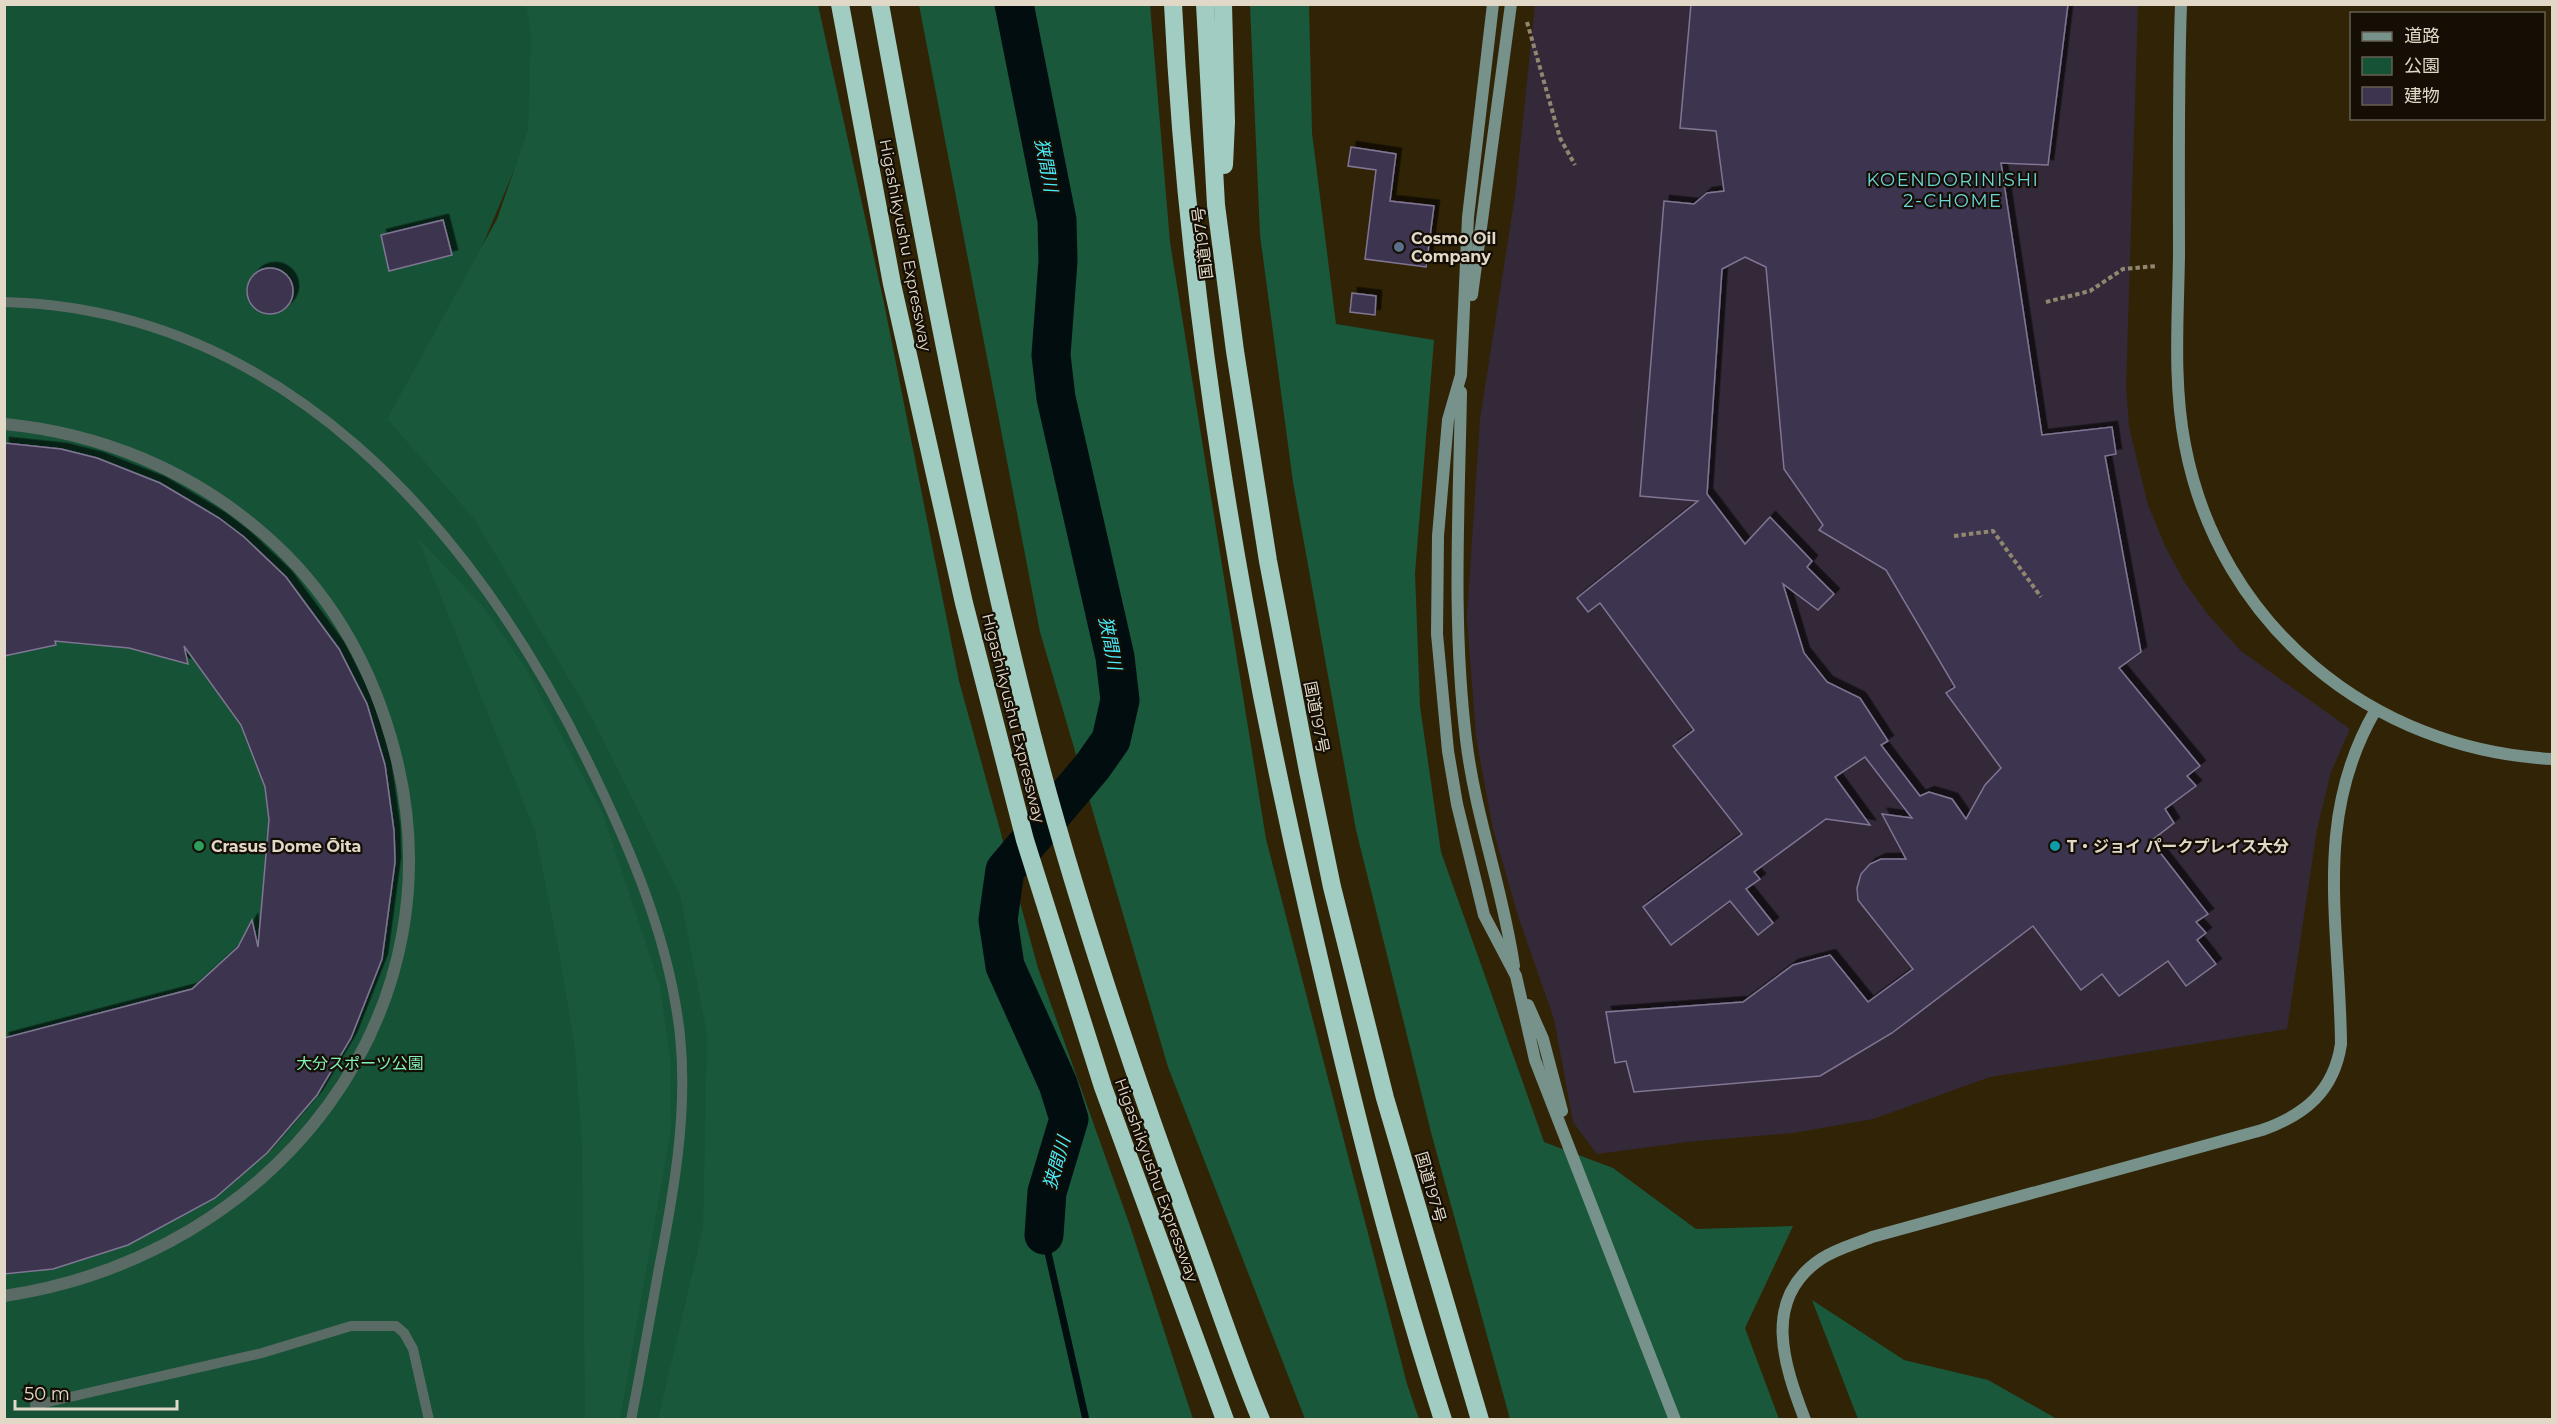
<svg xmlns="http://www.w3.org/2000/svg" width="2557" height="1424" font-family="Montserrat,'Noto Sans JP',sans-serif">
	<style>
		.commercial { fill: #342938 }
		.green { fill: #155236 }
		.forest { fill: #19583b }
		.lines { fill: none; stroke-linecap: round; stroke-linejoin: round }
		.stream { stroke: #020d0f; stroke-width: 7 }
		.river { stroke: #020d0f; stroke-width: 39 }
		.building { fill: #3d344f; stroke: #807694; stroke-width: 1.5; fill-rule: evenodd; filter: url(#shadow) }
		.path { stroke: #918770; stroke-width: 4; stroke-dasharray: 4.5 3; stroke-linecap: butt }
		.lane { stroke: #5a6b66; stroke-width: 10 }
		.street { stroke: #5a6b66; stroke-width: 12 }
		.secondary { stroke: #77928b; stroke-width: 12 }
		.highway { stroke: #a1ccc1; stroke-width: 18 }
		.service-dot { fill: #5c6f8a; stroke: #140e04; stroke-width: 2 }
		.leisure-dot { fill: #2e9e5b; stroke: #140e04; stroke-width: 2 }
		.culture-dot { fill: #0f9aa8; stroke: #140e04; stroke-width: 2 }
		.labels { text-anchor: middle; stroke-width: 4.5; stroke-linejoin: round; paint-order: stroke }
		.poi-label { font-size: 16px; font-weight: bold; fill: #e1d8c8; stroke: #140e04; text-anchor: start }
		.street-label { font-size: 16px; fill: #e1d8c8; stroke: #140e04 }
		.park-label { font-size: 16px; fill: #83f1b8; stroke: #140e04 }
		.water-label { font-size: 18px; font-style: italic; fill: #4cecfa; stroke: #140e04 }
		.neighbourhood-label { font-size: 18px; letter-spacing: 1.5px; fill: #6bd7db; stroke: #140e04 }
	</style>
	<defs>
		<filter id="shadow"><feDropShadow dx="5.5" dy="-5.5" stdDeviation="0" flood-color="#0009"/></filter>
	</defs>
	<rect width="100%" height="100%" fill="#312406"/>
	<path class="commercial" d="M1535,5H2138L2126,386L2129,427L2148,505L2165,546L2185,583L2209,616L2241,651L2350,729L2331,772L2317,829L2287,1029L1990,1077L1873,1119L1793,1133L1687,1142L1597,1154L1573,1122L1554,1019L1518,916L1493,829L1476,737L1467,617L1480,419L1515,196Z"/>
	<path class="green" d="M5,5H530L546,94L414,409L673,816L722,1060L689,1355L664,1419L5,1420Z"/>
	<g class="forest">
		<path d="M526,5H818L884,303L959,681L1038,968L1129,1223L1193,1419H658L703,1228L707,1034L680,895L592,718L475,520L387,419L497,219L528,130L531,34Z"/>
		<path d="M919,5H1150L1170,242L1266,839L1407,1384L1419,1419H1305L1168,1067L1040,632Z"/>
		<path d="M1250,5H1309L1312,133L1336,324L1434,340L1415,573L1420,706L1441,852L1544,1142L1613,1168L1696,1229L1793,1226L1745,1328L1779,1419H1510L1432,1136L1356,830L1293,482L1260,235Z"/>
		<path d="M417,537L482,605L525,667L602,812L660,986L670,1057L671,1130L620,1419H585L582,1145L575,1049L559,952L535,831Z"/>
		<path d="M1812,1300L1904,1360L1988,1380L2057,1419H1858Z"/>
	</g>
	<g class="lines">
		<path class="stream" d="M1044,1235L1086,1420"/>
		<path class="river" d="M1014,4L1057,220L1058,261L1051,355L1056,398L1115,657L1120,700L1111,740L1092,767L1005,870L998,920L1005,966L1058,1084L1069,1119L1047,1192L1044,1235"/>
	</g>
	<g class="building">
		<path d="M1691,4H2068L2048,165L2001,163L2042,435L2112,427L2116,454L2105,456L2141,652L2119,668L2200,766L2187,776L2196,786L2165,809L2174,823L2151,841L2208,914L2196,922L2206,933L2197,940L2216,964L2186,986L2168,961L2119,996L2102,974L2081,990L2033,926L1892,1033L1820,1076L1634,1092L1626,1061L1615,1063L1606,1012L1743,1002L1793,965L1830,955L1868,1002L1913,969L1858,900L1857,888L1861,874L1870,864L1881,859H1906L1882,814L1912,818L1865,757L1835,777L1870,825L1826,819L1754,872L1760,879L1746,889L1773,923L1758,935L1730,901L1671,945L1643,907L1742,834L1673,746L1694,730L1600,603L1588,612L1577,598L1698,501L1640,496L1664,201L1694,204L1707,193L1724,191L1716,131L1680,128ZM1745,257L1766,267L1784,469L1823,525L1819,530L1886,570L1955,687L1946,693L2001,768L1985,785L1966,819L1952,799L1929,792L1920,796L1881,745L1888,741L1860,698L1827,682L1804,653L1783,584L1818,610L1834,594L1807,567L1812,561L1770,517L1745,544L1707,494L1722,269Z"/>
		<path d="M1351,147L1396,154L1390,201L1434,206L1426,267L1365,259L1376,170L1348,166Z"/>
		<path d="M443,220L452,255L389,271L381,235Z"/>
		<circle cx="270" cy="291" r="23"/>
		<path d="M1352,293L1376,296L1375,315L1350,312Z"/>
		<path d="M4,443L61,449L97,458L160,483L219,518L244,537L286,577L339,649L367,704L385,765L394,831L395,862L382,959L351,1038L317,1095L267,1153L215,1198L128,1245L53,1269L4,1274V1038L192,989L238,947L252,920L258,947L269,820L265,787L241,725L184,646L188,664L129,648L55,641L56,645L4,656Z"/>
	</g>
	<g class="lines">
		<g class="path">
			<path d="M1527,22L1560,138L1575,165"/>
			<path d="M2046,302L2090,291L2123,269L2157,266"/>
			<path d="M1954,536L1993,531L2041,597"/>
		</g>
		<g class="lane">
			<path d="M4,302C283,309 471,526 586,758C629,845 669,937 680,1035C688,1113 674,1191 659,1268C650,1318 641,1369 631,1420"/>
			<path d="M35,1405L262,1353L351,1326H396L404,1333L413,1349L429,1420"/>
		</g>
		<path class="street" d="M4,424C101,433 192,471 265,535C327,589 368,659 391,738C471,1011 274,1256 4,1296"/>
		<g class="secondary">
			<path d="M1493,4L1468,217L1461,375L1448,420L1438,536L1437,634L1448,751L1457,804L1484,915L1516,976L1535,1060L1675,1420"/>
			<path d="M2181,4C2178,88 2179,172 2179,256C2178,319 2173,383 2185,445C2219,625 2372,750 2552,759"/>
			<path d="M1472,295L1511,4"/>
			<path d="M1461,392C1459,509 1452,623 1466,739C1475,816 1503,889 1514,966"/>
			<path d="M1528,1005L1543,1039L1562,1111"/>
			<path d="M1805,1420C1784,1365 1761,1299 1821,1259C1836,1249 1855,1244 1872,1237L2262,1130C2305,1115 2334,1091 2341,1044C2340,925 2312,820 2375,711"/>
		</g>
		<g class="highway">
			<path d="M840,4L892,284L964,603L1025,840L1103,1087L1225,1420"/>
			<path d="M880,4C922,234 965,464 1021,691C1066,874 1127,1056 1192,1233C1215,1295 1235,1358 1261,1420"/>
			<path d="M1173,4C1188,312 1240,615 1309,915C1348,1085 1389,1254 1443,1420"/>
			<path d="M1205,4L1216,205L1235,351L1268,561L1308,771L1332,887L1385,1098L1480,1420"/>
			<path d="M1223,4L1226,122L1224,165"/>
		</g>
	</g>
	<circle class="service-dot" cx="1399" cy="247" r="6"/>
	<circle class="leisure-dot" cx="199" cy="846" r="6"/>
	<circle class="culture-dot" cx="2055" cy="846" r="6"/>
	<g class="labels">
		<g class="poi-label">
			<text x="1411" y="244">Cosmo Oil<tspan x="1411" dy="18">Company</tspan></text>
			<text x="211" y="852">Crasus Dome Ōita</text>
			<text x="2067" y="852">T・ジョイ パークプレイス大分</text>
		</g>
		<g class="street-label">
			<text transform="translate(1202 243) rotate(-97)" y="6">国道197号</text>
			<text transform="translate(906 245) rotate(79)" y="6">Higashikyushu Expressway</text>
			<text transform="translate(1317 717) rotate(79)" y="6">国道197号</text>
			<text transform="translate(1014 718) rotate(76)" y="6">Higashikyushu Expressway</text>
			<text transform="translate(1157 1180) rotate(70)" y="6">Higashikyushu Expressway</text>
			<text transform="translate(1431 1187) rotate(74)" y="6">国道197号</text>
		</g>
		<g class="park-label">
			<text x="360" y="1069">大分スポーツ公園</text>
		</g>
		<g class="water-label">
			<text transform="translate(1046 165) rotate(79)" y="6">狭間川</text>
			<text transform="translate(1110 643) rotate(79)" y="6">狭間川</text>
			<text transform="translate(1057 1163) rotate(-74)" y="6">狭間川</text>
		</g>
		<g class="neighbourhood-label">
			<text x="1953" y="186">KOENDORINISHI<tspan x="1953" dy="21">2-CHOME</tspan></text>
		</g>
	</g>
	<rect width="2557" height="1424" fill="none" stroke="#e1d8c8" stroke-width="12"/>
	<rect x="2350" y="12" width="195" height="108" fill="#140e04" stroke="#665f52" stroke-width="1.5"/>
	<rect x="2362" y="32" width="30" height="9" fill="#77928b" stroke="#665f52" stroke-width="1.5"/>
	<text x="2404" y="42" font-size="18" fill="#e1d8c8">道路</text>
	<rect x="2362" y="57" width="30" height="18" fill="#155236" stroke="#665f52" stroke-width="1.5"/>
	<text x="2404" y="72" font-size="18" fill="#e1d8c8">公園</text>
	<rect x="2362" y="87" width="30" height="18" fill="#3d344f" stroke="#665f52" stroke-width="1.5"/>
	<text x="2404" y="102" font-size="18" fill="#e1d8c8">建物</text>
	<path d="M15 1400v9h162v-9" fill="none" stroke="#e1d8c8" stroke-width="3"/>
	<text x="24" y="1400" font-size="18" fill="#e1d8c8" stroke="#140e04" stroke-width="4.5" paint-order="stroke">50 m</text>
</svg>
